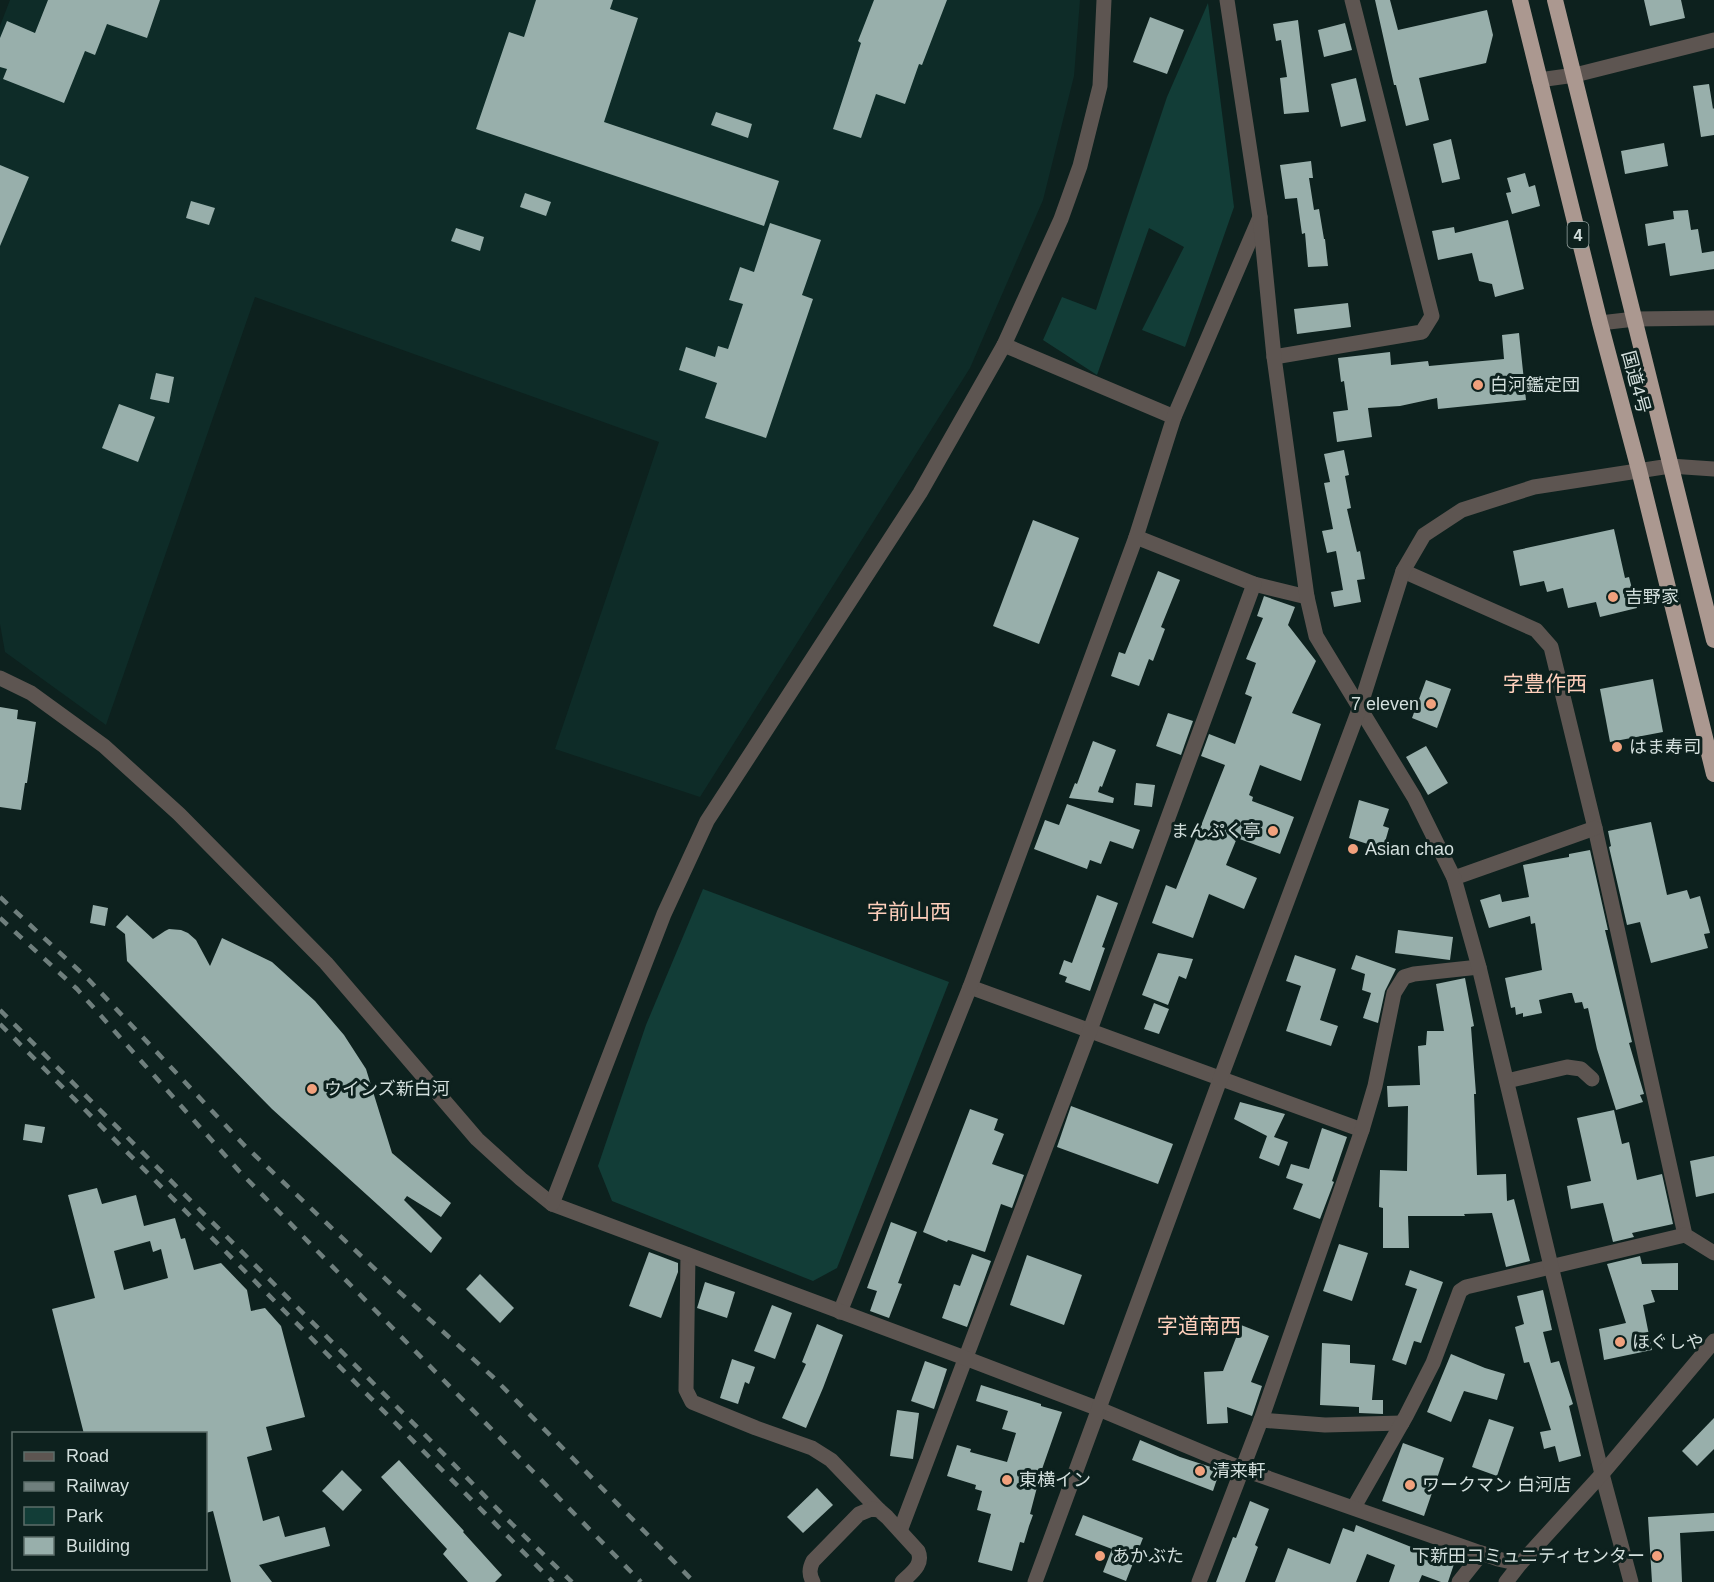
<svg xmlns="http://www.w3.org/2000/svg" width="1714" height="1582" font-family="Arial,'Noto Sans JP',sans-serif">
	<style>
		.built { fill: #0e2c28 }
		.green { fill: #123d37 }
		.building { fill: #98afab; fill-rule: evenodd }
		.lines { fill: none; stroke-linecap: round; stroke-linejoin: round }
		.minor { stroke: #5d5551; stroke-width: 15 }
		.tertiary { stroke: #5d5551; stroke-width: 15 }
		.trunk { stroke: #ab9890; stroke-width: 16 }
		.rail { stroke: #6f7f7d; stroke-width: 4.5; stroke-dasharray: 10 10; stroke-linecap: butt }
		.poi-dot { fill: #f1a17d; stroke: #0d211e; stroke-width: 2 }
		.labels { text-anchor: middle; stroke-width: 6; stroke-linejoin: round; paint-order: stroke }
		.shield { fill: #0d211e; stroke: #98a6a4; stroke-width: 1.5 }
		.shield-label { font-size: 16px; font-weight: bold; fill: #d3dfdd }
		.street-label { font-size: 18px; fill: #d3dfdd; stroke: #0d211e }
		.poi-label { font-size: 18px; fill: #d3dfdd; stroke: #0d211e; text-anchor: start }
		.quarter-label { font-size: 21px; fill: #ffd0bc; stroke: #0d211e }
	</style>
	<rect width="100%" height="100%" fill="#0d211e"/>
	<path class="built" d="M10,0H1080L1074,76L1043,200L970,368L700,797L555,749L659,442L255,297L106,725L5,652L0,624V26Z"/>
	<g class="green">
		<path d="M1208,3L1234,207L1185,347L1142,330L1184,247L1149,228L1097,375L1043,340L1062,297L1096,310L1167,97Z"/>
		<path d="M703,889L949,982L837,1268L813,1281L612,1201L598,1166L646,1025Z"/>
	</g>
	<g class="building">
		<path d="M48,0H160L147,38L107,24L95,55L85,51L64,103L3,79L7,69L0,67V38L7,21L35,33Z"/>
		<path d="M536,0H613L610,9L638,18L604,122L779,181L764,226L476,129L509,32L524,37Z"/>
		<path d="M874,0H947L922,65L919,64L905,104L876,94L861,138L833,129L861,43L858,41Z"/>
		<path d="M1375,0H1390L1398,30L1487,10L1493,35L1486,63L1419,78L1429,120L1406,126L1396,85H1394Z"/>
		<path d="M1644,0H1681L1685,18L1650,26Z"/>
		<path d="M1150,17L1184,30L1167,74L1133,62Z"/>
		<path d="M1298,20L1309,112L1284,114L1280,78L1287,77L1281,40L1276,41L1273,24Z"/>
		<path d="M1345,23L1352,50L1324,57L1318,30Z"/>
		<path d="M1356,78L1366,121L1341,127L1331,84Z"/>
		<path d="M1709,84L1713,109L1714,108V135L1701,137L1693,86Z"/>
		<path d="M716,112L752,124L748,138L711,125Z"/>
		<path d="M1451,139L1460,179L1442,183L1433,144Z"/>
		<path d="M1664,143L1668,166L1625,174L1621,151Z"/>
		<path d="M1311,161L1313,178H1309L1314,210L1319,209L1324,239H1325L1328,266L1308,267L1305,233L1302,234L1297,198L1285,199L1280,165Z"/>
		<path d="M0,165L29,177L0,246Z"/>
		<path d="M1525,173L1529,187L1535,185L1540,206L1512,214L1506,193L1511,192L1507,178Z"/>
		<path d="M525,193L551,202L546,216L520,207Z"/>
		<path d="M191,201L215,208L209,225L186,218Z"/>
		<path d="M1688,210L1691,230L1698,229L1702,253L1714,251V269L1670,276L1665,243L1648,246L1645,224L1674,219L1673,211Z"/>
		<path d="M1508,220L1524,289L1495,297L1492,284L1479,281L1472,253L1438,260L1432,231L1454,227L1455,233Z"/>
		<path d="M770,223L821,240L802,295L813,299L766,438L705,418L717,383L679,370L686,347L715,357L718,346L728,349L743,304L729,300L740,267L754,272Z"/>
		<path d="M456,228L484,237L480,251L451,241Z"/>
		<path d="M1348,303L1351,327L1297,334L1294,309Z"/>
		<path d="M1519,333L1526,400L1438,409L1437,398L1400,406L1368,408L1372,437L1337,442L1333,412L1348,410L1344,381L1341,382L1338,358L1390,352L1391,365L1428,361L1429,366L1504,359L1502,335Z"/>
		<path d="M156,373L174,377L169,403L150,399Z"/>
		<path d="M119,404L155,417L138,462L102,448Z"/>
		<path d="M1344,450L1349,475L1345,476L1351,508L1347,509L1357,552L1360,551L1365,579L1357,580L1361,602L1334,607L1331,592L1343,590L1336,551L1327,553L1322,531L1333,529L1324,483L1330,482L1324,454Z"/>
		<path d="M1033,520L1079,538L1039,644L993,626Z"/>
		<path d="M1614,529L1625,578L1629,577L1637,608L1600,617L1596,602L1568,608L1563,588L1547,592L1544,581L1520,586L1513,551Z"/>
		<path d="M1158,571L1180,580L1161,627L1165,629L1153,661L1149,659L1139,686L1111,676L1119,652L1125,654Z"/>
		<path d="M1264,596L1295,607L1288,625L1316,661L1292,713L1321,724L1301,781L1260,765L1249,795L1253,797L1252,801L1294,817L1280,854L1237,838L1226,865L1257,878L1244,909L1209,894L1193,938L1152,923L1166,885L1176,889L1225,765L1201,756L1209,734L1235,744L1252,697L1245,694L1256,663L1246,659L1263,618L1257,616Z"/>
		<path d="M1653,679L1663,732L1610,742L1600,689Z"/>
		<path d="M1426,680L1451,689L1437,728L1412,718Z"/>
		<path d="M0,707L18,710L17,719L36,722L27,783H25L21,810L0,807Z"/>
		<path d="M1168,713L1193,721L1181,755L1156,746Z"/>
		<path d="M1093,741L1116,750L1102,787L1100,786L1098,792L1114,798L1113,803L1069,798L1075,783L1077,784Z"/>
		<path d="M1426,746L1448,783L1428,795L1406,757Z"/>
		<path d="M1136,783L1155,785L1152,807L1134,805Z"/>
		<path d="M1359,800L1389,809L1383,826L1389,828L1383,849L1349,838Z"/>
		<path d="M1067,804L1140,830L1133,849L1110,841L1101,864L1090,860L1087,869L1034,849L1045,820L1059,825Z"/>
		<path d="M1651,822L1667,895L1687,890L1690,899L1700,896L1710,933L1704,934L1708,948L1651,963L1640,922L1627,925L1609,847L1611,846L1608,831Z"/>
		<path d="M1590,850L1608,930H1605L1632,1042L1629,1043L1644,1094L1640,1095L1643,1102L1616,1110L1597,1049L1588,1008L1584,1009L1582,1002L1575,1003L1572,993H1569L1539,1000L1542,1013L1523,1017V1013L1516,1015L1515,1007L1511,1008L1505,978L1542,970L1535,923L1531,924L1530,916L1489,928L1480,900L1500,894L1502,902L1529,897L1523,865L1569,857V854Z"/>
		<path d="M1097,895L1118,903L1102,947L1105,948L1090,991L1065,982L1067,977L1059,974L1064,960L1072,963Z"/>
		<path d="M93,905L108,908L105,926L90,923Z"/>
		<path d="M127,915L153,939L165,931L169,929L181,930L188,933L196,940L210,966L222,938L272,962L315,1001L344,1035L366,1069L392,1153L451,1203L441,1217L407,1196L404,1200L442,1238L431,1253L272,1109L127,961L125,934L116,927Z"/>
		<path d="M1398,930L1453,937L1450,960L1395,953Z"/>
		<path d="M1158,953L1193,959L1186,979L1179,976L1168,1005L1142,995Z"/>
		<path d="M1295,955L1336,969L1320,1020L1338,1026L1331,1046L1286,1031L1301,986L1286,981Z"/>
		<path d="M1356,955L1396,969L1385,991L1378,1023L1363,1018L1371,993L1362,990L1365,974L1351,969Z"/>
		<path d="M1465,978L1474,1026L1471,1027L1476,1094H1474L1477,1175L1506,1174L1507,1201L1514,1199L1530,1261L1506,1267L1492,1213L1464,1214L1465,1216H1408L1409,1248H1383V1208L1379,1207L1380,1170L1407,1171L1408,1106L1388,1107L1387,1086L1420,1085L1418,1046L1426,1045L1427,1031H1444L1436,984Z"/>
		<path d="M1154,1003L1169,1009L1159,1034L1144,1029Z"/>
		<path d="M1240,1102L1285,1114L1274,1137L1288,1142L1279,1166L1259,1158L1267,1136L1234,1119Z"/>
		<path d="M1071,1106L1173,1144L1158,1184L1057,1147Z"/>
		<path d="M970,1109L998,1119L994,1130L1004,1134L992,1164L1024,1175L1012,1208L1001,1204L985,1252L948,1240L947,1242L923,1232Z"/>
		<path d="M1614,1110L1622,1144L1629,1142L1637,1180L1662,1174L1673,1224L1632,1233L1634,1237L1613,1242L1603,1203L1571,1209L1567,1186L1591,1181L1577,1118Z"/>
		<path d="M25,1124L45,1127L42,1143L23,1140Z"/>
		<path d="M1322,1128L1347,1137L1332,1181L1334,1182L1320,1219L1293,1209L1303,1184L1286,1178L1291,1164L1309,1169Z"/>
		<path d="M1714,1156V1193L1696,1197L1690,1161Z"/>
		<path d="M97,1188L102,1204L136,1195L144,1226L175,1218L181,1239L185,1238L194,1270L221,1263L247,1290L251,1311L265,1308L281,1326L305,1417L266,1427L272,1450L247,1457L263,1521L279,1516L285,1537L325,1527L330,1546L259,1565L272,1582H231L213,1511L206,1513V1434H84L52,1309L95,1298L68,1195ZM150,1241L153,1252L161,1249L168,1278L124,1290L114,1251Z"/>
		<path d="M891,1222L917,1232L898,1283L902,1284L889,1318L870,1311L877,1291L867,1288Z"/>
		<path d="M1339,1244L1368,1253L1352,1301L1323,1291Z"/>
		<path d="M649,1252L678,1263V1272L661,1318L629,1306Z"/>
		<path d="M972,1254L991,1261L967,1327L942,1318L954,1284L960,1286Z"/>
		<path d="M1027,1255L1082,1275L1064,1325L1010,1305Z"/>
		<path d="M1640,1256L1642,1264L1678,1263V1290H1651L1655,1302L1643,1305L1652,1350L1604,1360L1599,1329L1626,1323L1607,1264Z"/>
		<path d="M1410,1270L1443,1282L1421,1343L1414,1341L1406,1365L1392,1360L1417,1289L1405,1285Z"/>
		<path d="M480,1274L514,1308L500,1323L466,1289Z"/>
		<path d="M705,1282L735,1292L727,1318L697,1308Z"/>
		<path d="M1543,1290L1552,1330L1543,1332L1551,1363L1559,1361L1573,1404L1569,1406L1581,1456L1559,1462L1555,1446L1544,1449L1540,1432L1551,1430L1529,1362L1524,1363L1515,1327L1524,1324L1517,1296Z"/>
		<path d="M772,1305L792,1313L775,1359L754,1351Z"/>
		<path d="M817,1324L843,1335L823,1388L806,1428L782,1418L806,1364L802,1362Z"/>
		<path d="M1241,1325L1269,1336L1251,1382L1262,1386L1252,1416L1227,1407L1228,1423L1207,1424L1204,1372L1223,1371Z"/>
		<path d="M1322,1343L1350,1345V1363L1375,1365L1372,1400H1383V1414L1359,1413V1407L1320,1405Z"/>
		<path d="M1451,1354L1485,1368L1505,1374L1497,1400L1464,1391L1451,1422L1427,1412Z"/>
		<path d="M732,1359L755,1367L749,1384L745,1382L738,1404L720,1398Z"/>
		<path d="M925,1361L947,1369L934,1409L911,1401Z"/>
		<path d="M981,1385L1041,1404V1406L1062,1412L1041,1472L1030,1514L1033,1515L1029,1526L1024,1543L1020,1542L1012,1571L978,1562L991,1514L977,1510L982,1491L975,1489L976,1485L947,1476L957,1445L971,1449L970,1452L1007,1462L1016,1433L1002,1429L1008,1411L976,1401Z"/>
		<path d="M897,1410L919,1413L913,1459L890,1456Z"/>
		<path d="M1714,1418V1449L1697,1466L1682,1451Z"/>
		<path d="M1489,1419L1514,1427L1497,1476L1472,1467Z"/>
		<path d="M1140,1440L1180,1457L1220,1470L1213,1491L1132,1460Z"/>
		<path d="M1403,1443L1444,1458L1424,1516L1382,1501Z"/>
		<path d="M399,1460L464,1531L463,1532L502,1575L495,1582H468L443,1554L447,1549L381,1477Z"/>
		<path d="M342,1470L362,1490L343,1511L322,1491Z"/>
		<path d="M817,1488L833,1505L803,1533L787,1517Z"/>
		<path d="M1250,1501L1269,1509L1255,1545L1258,1547L1245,1582H1216L1233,1537L1236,1538Z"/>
		<path d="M1714,1513V1531L1680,1533L1682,1582H1652L1648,1517Z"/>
		<path d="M1083,1515L1143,1538L1126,1581L1103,1572L1112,1549L1075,1535Z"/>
		<path d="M1356,1525L1454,1564L1448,1582H1441L1422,1575L1419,1582H1389L1395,1565L1367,1554L1356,1582H1275L1288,1548L1330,1564L1343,1528L1354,1532Z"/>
	</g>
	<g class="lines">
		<g class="minor">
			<path d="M1539,80L1575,75L1714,40"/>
			<path d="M1600,323L1635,319L1714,318"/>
			<path d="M1004,345L1174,417"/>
			<path d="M1274,357L1422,332L1432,316L1352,0"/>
			<path d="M1136,537L1254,584L1307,597"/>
			<path d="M1403,571L1536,630L1551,647L1595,828L1685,1235L1714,1253"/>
			<path d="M1454,878L1595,828"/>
			<path d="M970,987L1362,1130"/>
			<path d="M1507,1081L1567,1067L1581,1069L1592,1079"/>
			<path d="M688,1255L686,1390L692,1402L756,1428L812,1448L831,1460L879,1510"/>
			<path d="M840,1312L970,987L1136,537L1174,417L1260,217"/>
			<path d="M1261,1420L1325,1425L1402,1423"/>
			<path d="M1354,1507L1406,1416L1433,1363L1460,1291L1466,1287L1685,1235"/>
			<path d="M900,1531L1090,1030L1254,584"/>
			<path d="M813,1582C809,1574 809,1569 813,1561L859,1514L871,1509L879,1510L887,1517L918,1551C924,1565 911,1573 902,1582"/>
			<path d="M1199,1582L1261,1420L1362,1130L1375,1086L1394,993L1404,977L1414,974L1479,967"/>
			<path d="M1459,1582L1482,1553"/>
		</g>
		<g class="tertiary">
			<path d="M1227,0L1260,217L1274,357L1307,597L1316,636L1414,797L1454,878L1479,967L1551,1266L1602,1474L1631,1582"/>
			<path d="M0,678L31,693L104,746L179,814L326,963L477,1139L521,1179L552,1204L965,1358L1099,1409L1242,1469L1498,1559L1520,1564"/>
			<path d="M552,1204L664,914L707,821L920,493L1004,345L1061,219L1080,166L1100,86L1104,0"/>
			<path d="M1035,1582L1221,1077L1360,707L1403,571L1424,535L1462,510L1534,487L1670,466L1714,469"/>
			<path d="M1506,1582L1520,1564L1602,1474L1714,1341"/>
		</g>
		<g class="trunk">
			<path d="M1520,0L1600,323L1639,470L1714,774"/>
			<path d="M1555,0L1714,640"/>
		</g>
		<g class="rail">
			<path d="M0,897L88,979L244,1145L395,1288L493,1377L694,1582"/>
			<path d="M0,918L77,989L239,1171L641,1582"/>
			<path d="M0,1010L430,1440L512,1524L572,1582"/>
			<path d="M0,1024L553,1582"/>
		</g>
	</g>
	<g class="poi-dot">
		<circle cx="1478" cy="385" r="6"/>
		<circle cx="1613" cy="597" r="6"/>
		<circle cx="1431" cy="704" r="6"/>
		<circle cx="1617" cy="747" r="6"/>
		<circle cx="1273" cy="831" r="6"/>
		<circle cx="1353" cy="849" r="6"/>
		<circle cx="312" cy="1089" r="6"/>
		<circle cx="1620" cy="1342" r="6"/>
		<circle cx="1200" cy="1471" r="6"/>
		<circle cx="1007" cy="1480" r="6"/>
		<circle cx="1410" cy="1485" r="6"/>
		<circle cx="1100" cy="1556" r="6"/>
		<circle cx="1657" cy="1556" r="6"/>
	</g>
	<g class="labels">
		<rect class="shield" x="1567.5" y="222" width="21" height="26" rx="4.5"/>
		<g class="shield-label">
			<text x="1578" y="241">4</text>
		</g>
		<g class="street-label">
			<text transform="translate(1636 382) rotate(75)" y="6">国道4号</text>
		</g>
		<g class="poi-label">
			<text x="1490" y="391">白河鑑定団</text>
			<text x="1625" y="603">吉野家</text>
			<text x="1419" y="710" text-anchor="end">7 eleven</text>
			<text x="1629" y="753">はま寿司</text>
			<text x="1261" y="837" text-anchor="end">まんぷく亭</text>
			<text x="1365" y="855">Asian chao</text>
			<text x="324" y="1095">ウインズ新白河</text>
			<text x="1632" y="1348">ほぐしや</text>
			<text x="1212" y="1477">清来軒</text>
			<text x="1019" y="1486">東横イン</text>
			<text x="1422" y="1491">ワークマン 白河店</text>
			<text x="1112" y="1562">あかぶた</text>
			<text x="1645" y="1562" text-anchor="end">下新田コミュニティセンター</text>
		</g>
		<g class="quarter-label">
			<text x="1545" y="691">字豊作西</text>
			<text x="909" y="919">字前山西</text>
			<text x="1199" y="1333">字道南西</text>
		</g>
	</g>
	<rect x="12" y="1432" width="195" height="138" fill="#0d211e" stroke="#5c6d6a" stroke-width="1.5"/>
	<rect x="24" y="1452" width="30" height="9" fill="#5d5551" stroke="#5c6d6a" stroke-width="1.5"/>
	<text x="66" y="1462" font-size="18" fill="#d3dfdd">Road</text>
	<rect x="24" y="1482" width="30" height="9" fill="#6f7f7d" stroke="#5c6d6a" stroke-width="1.5"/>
	<text x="66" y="1492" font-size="18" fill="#d3dfdd">Railway</text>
	<rect x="24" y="1507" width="30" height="18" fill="#123d37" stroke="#5c6d6a" stroke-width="1.5"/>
	<text x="66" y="1522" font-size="18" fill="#d3dfdd">Park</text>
	<rect x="24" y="1537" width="30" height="18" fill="#98afab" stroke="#5c6d6a" stroke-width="1.5"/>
	<text x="66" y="1552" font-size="18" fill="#d3dfdd">Building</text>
</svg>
